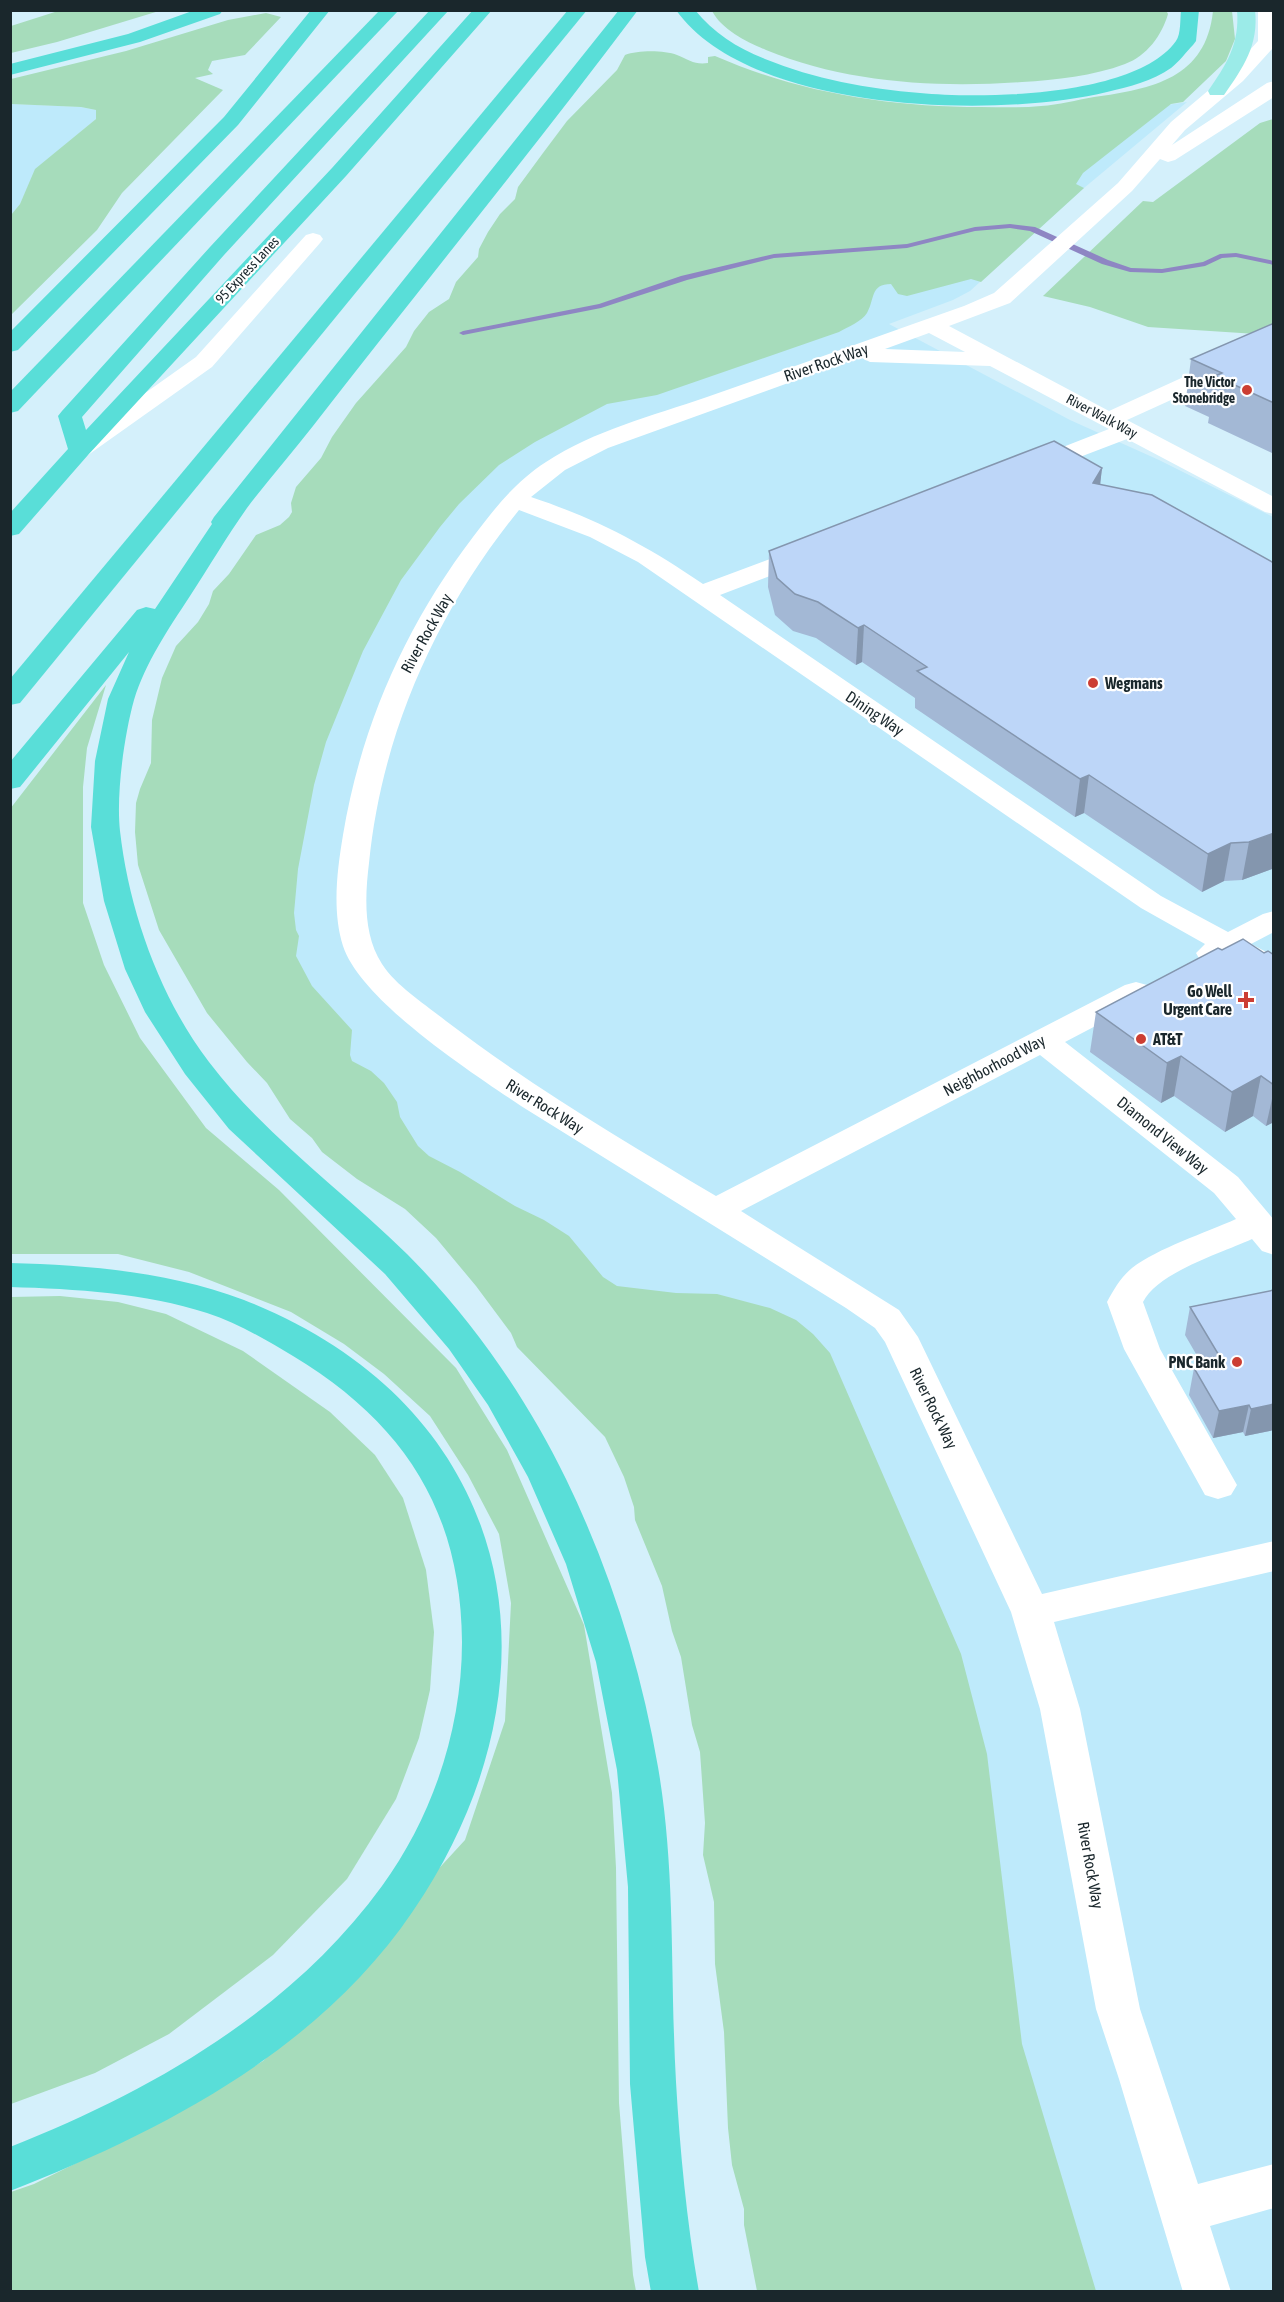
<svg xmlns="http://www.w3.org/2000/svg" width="1284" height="2302" font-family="'Asap Condensed',sans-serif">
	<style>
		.built { fill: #beeafb }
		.green { fill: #a6dcbb }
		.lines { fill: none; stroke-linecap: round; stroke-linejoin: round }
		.stream { fill: #8e86c3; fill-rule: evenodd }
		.minor { fill: #fff; fill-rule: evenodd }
		.major { fill: #9bebe8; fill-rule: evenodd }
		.highway { fill: #59ded8; fill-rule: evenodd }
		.wall { fill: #a3b8d5 }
		.shaded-wall { fill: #8496ae }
		.building { fill: #bdd6f8; stroke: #8496ae; stroke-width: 1.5 }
		.poi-dot { fill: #cc3e33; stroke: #fff; stroke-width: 2 }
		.labels { text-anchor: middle; stroke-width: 4.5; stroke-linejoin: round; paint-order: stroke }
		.far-street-label { font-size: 14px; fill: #1a272c; stroke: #fff }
		.far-poi-label { font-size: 14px; font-weight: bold; fill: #1a272c; stroke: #fff; text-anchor: end }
		.street-label { font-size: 16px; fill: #1a272c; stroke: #fff }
		.poi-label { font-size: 16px; font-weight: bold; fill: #1a272c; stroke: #fff; text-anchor: start }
	</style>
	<rect width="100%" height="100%" fill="#d4f0fb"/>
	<g class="built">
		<path d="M1187,102L1084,188L970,291L953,300L889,324L1070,420L1159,460L1273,517V2291H896L767,1503L403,1148L242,1007L354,536L1027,126Z"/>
		<path d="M11,104L81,107L96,110V119L36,169L20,204L11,215Z"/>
	</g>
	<g class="green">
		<path d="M1166,10L1168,14C1162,35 1147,56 1125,64C1093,76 1056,80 1022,82C937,88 846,83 766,50C747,42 722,30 712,11Z"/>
		<path d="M58,11V10L159,11L57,42L11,53V26Z"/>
		<path d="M1213,11H1232L1235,39L1226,61L1183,102L1171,104L1083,173L1076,184L1084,188L981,282L971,279L907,296L898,294L891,284C870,284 875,299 867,313C862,321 848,327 839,332L657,395L607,404L535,442L499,465L459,504L440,527L401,580L363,651L326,742L314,785L298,869L294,913L296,930L299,936L296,956L312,986L352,1030L350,1055L352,1061L371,1071L384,1083L397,1102L400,1117L418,1146L429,1156L460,1172L515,1206L544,1220L569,1236L603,1277L617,1286L676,1293L717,1294L770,1308L796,1320L813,1334L830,1353L961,1654L987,1754L1022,2044L1096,2291H757L744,2225V2209L732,2165L728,2128L724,2032L715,1964L714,1902L703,1855L705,1823L700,1752L692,1725L681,1657L672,1631L662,1586L635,1520L634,1507L624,1477L605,1437L517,1347L511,1333L476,1286L436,1238L405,1209L357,1179L322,1152L312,1138L290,1119L267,1083L247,1062L207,1013L159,930L138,865L135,832L136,803L140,789L151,763L152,720L162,678L176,646L198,622L209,604L213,591L229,574L256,535L280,525L289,517L292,512L291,503L296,487L321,458L332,437L356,403L406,347L414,331L429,312L449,299L456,282L478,257L479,249L488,232L500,214L515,199L518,187L543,153L567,121L617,70L625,55C638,50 664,50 677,55C689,60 695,65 708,63V57L715,56C800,93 890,107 981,107C1001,107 1021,108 1041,106C1059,105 1076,100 1094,97C1153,89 1206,78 1213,11Z"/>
		<path d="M266,13L281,17L245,55L212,61L208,70L213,74L195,78L223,90L122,193L97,230L11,315V215L20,204L35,169L96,119V110L81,107L11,104V79L126,51L228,20Z"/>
		<path d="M1273,119V335L1148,327L1090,307L1043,296L1143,201L1153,202L1260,123Z"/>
		<path d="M106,685L87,748L83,787V903L104,965L140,1038L206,1128L279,1190L456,1368L507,1450L584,1625L612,1793L616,1868L619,2103L633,2275L636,2291H11V2192L34,2184L153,2125L263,2061L341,1986L398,1913L465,1840L505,1721L511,1603L499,1534L468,1475L430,1416L384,1374L344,1344L291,1312L189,1272L118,1254H11L10,809Z"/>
		<path d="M60,1296L118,1302L166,1314L243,1351L330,1412L375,1455L403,1498L426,1570L434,1632L430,1690L419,1738L396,1799L347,1879L273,1955L169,2034L95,2073L11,2104V1297Z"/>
	</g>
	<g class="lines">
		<path class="stream" d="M1010,224L1035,227L1108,260L1131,268L1162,269L1203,262L1220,254L1236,253L1274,261V265L1236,257L1222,258L1205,266L1162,273L1130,272L1102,264L1030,231L1010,228L975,231L907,248L774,258L687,280L601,308L463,335L459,333L463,331L599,304L681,276L774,254L907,244L975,227Z"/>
		<g class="minor">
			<path d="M1258,10H1274L1272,49L1243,81L1185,130L1172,145L1267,83L1274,81V97L1175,160L1168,162L1160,159L1132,191L1010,303L949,326L1109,411L1234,354L1274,346V360L1248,365L1127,420L1274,497V514L1265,512L1127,439L1038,473L1030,475L1022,473L1018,468L1022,463L1109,429L990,366L870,362L860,357L608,448L565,470L531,497C597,519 646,545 703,584L802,547L811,544L820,547L824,552L820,557L720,595L1161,896L1228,932L1263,914L1274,911V932L1251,944L1274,956V978L1263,976L1228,956L1211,962L1200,960L1196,953L1205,944L1141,908L638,562L590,537L519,510C437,611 382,732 369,863C365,896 363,935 382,964C397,987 425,1004 446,1021C531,1086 624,1141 716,1196L1125,985L1136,982L1147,985L1151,992L1147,999L1065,1042L1238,1177L1274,1220V1255L1262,1251L1252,1239C1222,1253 1158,1272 1143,1302L1160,1349L1237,1485L1231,1495L1218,1499L1205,1495L1124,1349L1107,1302C1114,1289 1121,1277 1132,1268C1158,1248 1205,1233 1236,1219L1214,1193L1040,1055L741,1211L899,1310L918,1337L1042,1594L1274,1541V1571L1054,1622L1080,1709L1140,2009L1198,2184L1274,2164V2208L1210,2226L1231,2292H1183L1119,2079L1096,2009L1040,1709L1011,1612L885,1342L875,1328L846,1308L521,1106C472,1073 361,1001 343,946C332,911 337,871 343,835C361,726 406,625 473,537C495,508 515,482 546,462C595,430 652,416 707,397C793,367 879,336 964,306L994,293L1118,183L1171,122L1229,73L1258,41ZM929,333L965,352L885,349Z"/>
			<path d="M313,233L320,235L323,239L320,243L212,367L88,455L80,457L72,455L68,450L72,445L196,357L306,235Z"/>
		</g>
		<path class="major" d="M1237,10H1255C1259,45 1243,68 1224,95H1210L1208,91C1226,65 1240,44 1237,10Z"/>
		<g class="highway">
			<path d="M195,10H223L220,14L140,42L10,75V64L128,34Z"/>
			<path d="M311,10H330L238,125L18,350L10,352V332L224,117Z"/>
			<path d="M380,10H399L18,411L10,413V392Z"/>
			<path d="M430,10H449L224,255L82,417L86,430L332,168L473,10H492L346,176L88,455L19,534L10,536V513L68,449L58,416L62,411L210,247Z"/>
			<path d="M568,10H587L20,703L10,705V679Z"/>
			<path d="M619,10H638C532,151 421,287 313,426C292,453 268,480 247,508C227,536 209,567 190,596C169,628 145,663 134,700C124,736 116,795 120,831C129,911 160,998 209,1062C265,1136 342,1190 407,1254C472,1319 526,1397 566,1479C610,1570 641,1667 658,1767C676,1871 670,1977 676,2082C680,2152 687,2223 699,2292H651L645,2257L630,2084L628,1887L617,1770L596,1662L566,1564L528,1477L488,1405L449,1349L385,1274L229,1129L185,1074L145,1012L125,969L104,901L91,827L95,761L108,699L129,652L20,787L10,789V762L137,610L146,607L155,609L212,524L211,522L214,517Z"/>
			<path d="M676,10H695C714,33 737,48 765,59C814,79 868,89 920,93C983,99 1136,97 1176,41C1181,34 1180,19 1181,10H1199L1196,41L1193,45C1186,52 1179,62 1171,68C1153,81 1128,87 1107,92C996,119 749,113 676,10Z"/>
			<path d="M10,1263C89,1265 170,1272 244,1300C518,1407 572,1678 413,1911C319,2050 163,2131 10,2191V2147C152,2091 291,2011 382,1886C433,1816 462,1728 462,1642C461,1511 404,1423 293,1356C266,1340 238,1323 207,1313C145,1293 76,1289 10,1287Z"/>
		</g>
	</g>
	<g class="wall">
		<path d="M10,10H44L20,12Z"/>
		<path d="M1274,324V454L1208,423L1209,417L1185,406L1191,359Z"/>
		<path d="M1102,468L1100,485L1272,869L1242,880L1224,881L1202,892L1084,813L1075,817L915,708V698L862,662L856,665L816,638L793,631L775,615L768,587L769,551Z"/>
		<path d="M1222,950L1264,953L1274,955V1122L1266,1126L1253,1116L1225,1132L1174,1096L1161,1103L1090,1052L1096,1012Z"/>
		<path d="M1274,1290V1430L1245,1436L1243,1432L1213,1438L1189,1395L1194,1368L1203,1366L1185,1335L1190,1307Z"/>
	</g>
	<g class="shaded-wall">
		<path d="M1102,468L1098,503L1093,483Z"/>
		<path d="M864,625L862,662L856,665L858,628Z"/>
		<path d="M1089,775L1084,813L1075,817L1080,779Z"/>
		<path d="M1274,833V867L1272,869L1242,880L1249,842Z"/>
		<path d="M1231,843L1224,881L1202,892L1208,854Z"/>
		<path d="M1181,1056L1174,1096L1161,1103L1167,1063Z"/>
		<path d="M1261,1076L1253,1116L1225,1132L1232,1092Z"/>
		<path d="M1274,1090V1122L1266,1126Z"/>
		<path d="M1274,1404V1430L1245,1436L1251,1409Z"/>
		<path d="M1249,1405L1243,1432L1213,1438L1219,1411Z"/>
	</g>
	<g class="building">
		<path d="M1272,324H1274V403L1215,376L1222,373L1191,359Z"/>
		<path d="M1054,441L1102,468L1093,483L1152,495L1274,563V833L1249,842L1231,843L1208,854L1089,775L1080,779L917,671L927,667L864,625L858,628L818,602L795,594L777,578L769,551Z"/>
		<path d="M1243,939L1264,953L1268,951L1274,955V1085L1261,1076L1232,1092L1181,1056L1167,1063L1096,1012L1218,948L1222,950Z"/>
		<path d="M1274,1290V1404L1251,1409L1249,1405L1219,1411L1194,1368L1223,1362L1190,1307Z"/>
	</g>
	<g class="poi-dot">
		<circle cx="1247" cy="390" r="6"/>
		<circle cx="1093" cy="683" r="6"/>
		<path d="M1243 991h6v6h6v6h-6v6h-6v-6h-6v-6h6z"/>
		<circle cx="1141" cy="1039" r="6"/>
		<circle cx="1237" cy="1362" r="6"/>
	</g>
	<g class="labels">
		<g class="far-street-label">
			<text transform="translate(247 270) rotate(-47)" y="5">95 Express Lanes</text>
			<text transform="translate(1102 416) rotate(28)" y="5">River Walk Way</text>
		</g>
		<g class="far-poi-label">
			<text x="1235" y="387">The Victor<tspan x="1235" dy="16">Stonebridge</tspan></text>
		</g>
		<g class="street-label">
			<text transform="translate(826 362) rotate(-19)" y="6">River Rock Way</text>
			<text transform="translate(426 633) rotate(-61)" y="6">River Rock Way</text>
			<text transform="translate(875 713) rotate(34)" y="6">Dining Way</text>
			<text transform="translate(994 1065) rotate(-28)" y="6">Neighborhood Way</text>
			<text transform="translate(545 1106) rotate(32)" y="6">River Rock Way</text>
			<text transform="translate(1163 1135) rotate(39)" y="6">Diamond View Way</text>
			<text transform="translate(934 1408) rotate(64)" y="6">River Rock Way</text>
			<text transform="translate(1091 1865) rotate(80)" y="6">River Rock Way</text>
		</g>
		<g class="poi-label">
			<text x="1105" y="689">Wegmans</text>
			<text x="1232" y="997" text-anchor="end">Go Well<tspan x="1232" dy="18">Urgent Care</tspan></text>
			<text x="1153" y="1045">AT&amp;T</text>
			<text x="1225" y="1368" text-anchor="end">PNC Bank</text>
		</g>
	</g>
	<rect width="1284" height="2302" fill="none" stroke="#1a272c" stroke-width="24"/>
</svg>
